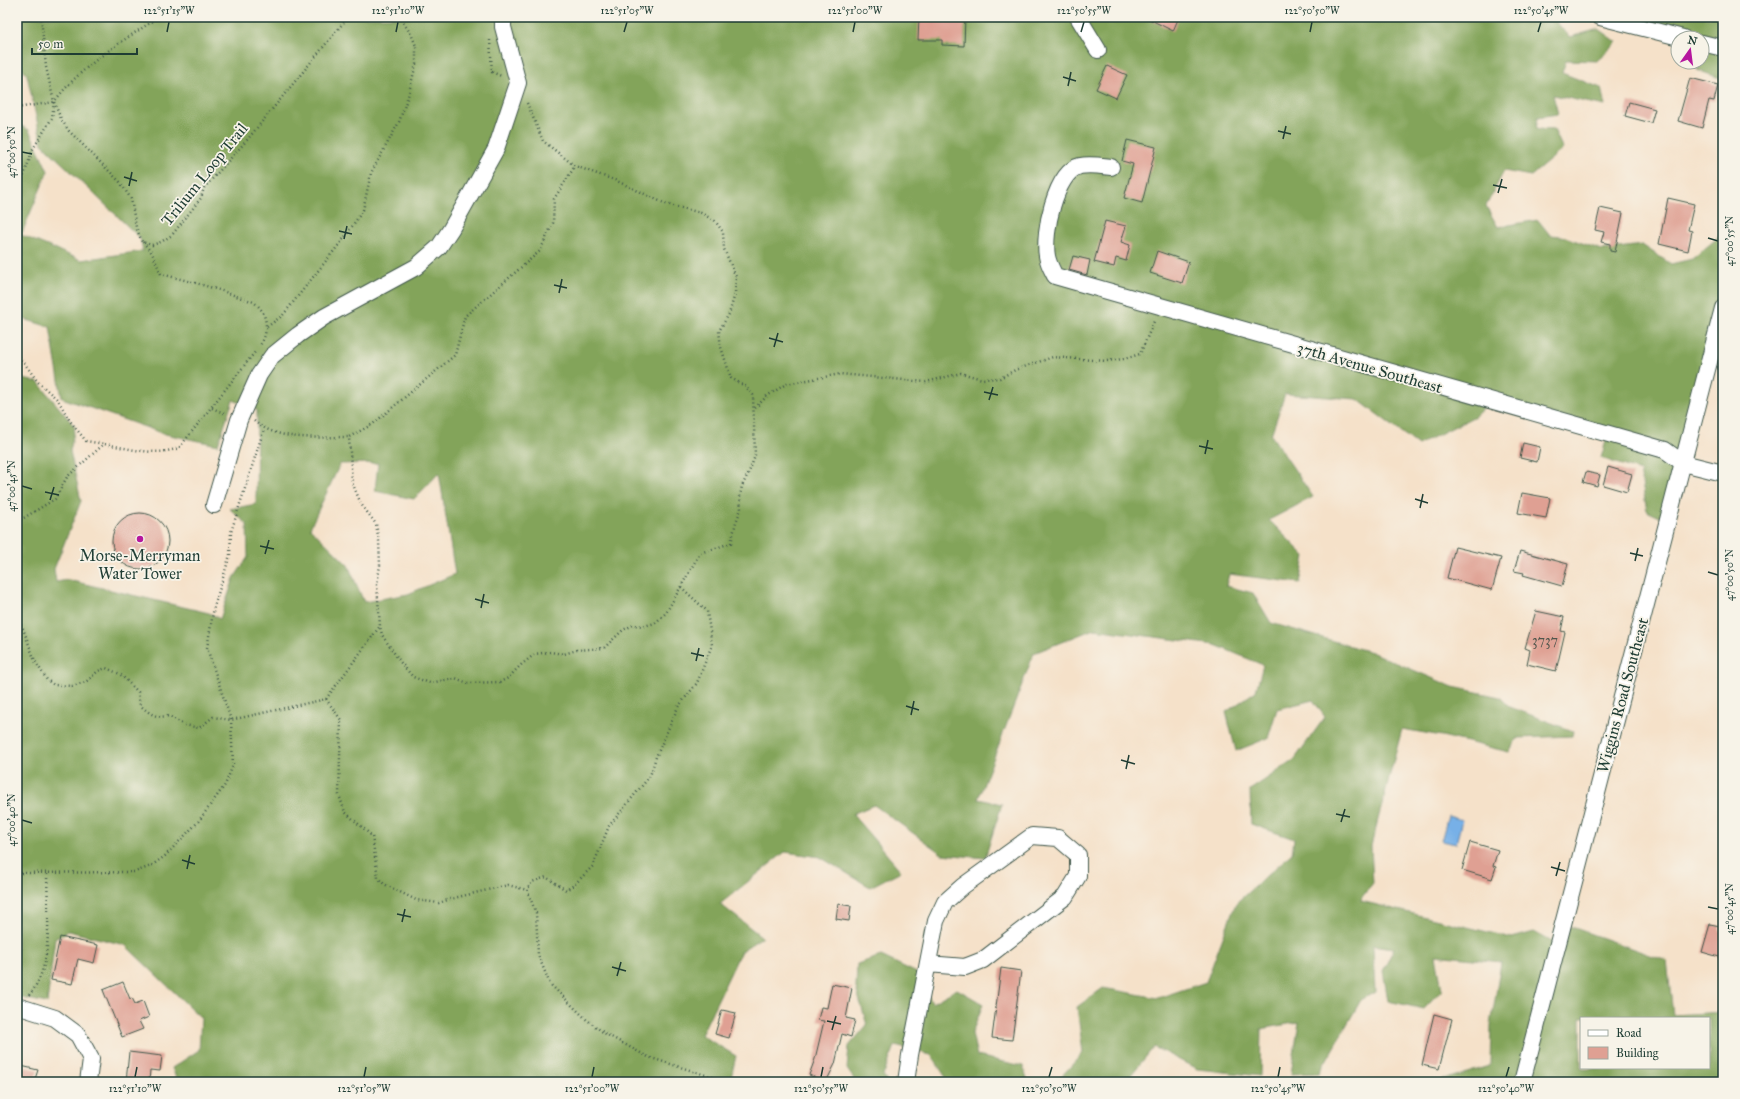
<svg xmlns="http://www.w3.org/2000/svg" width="1740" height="1099" font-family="'IM FELL Great Primer',serif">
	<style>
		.forest { fill: #83a45a; stroke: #517047; fill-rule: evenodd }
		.water { fill: #77b0e7; stroke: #4b768e }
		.building { fill: #dfa093 }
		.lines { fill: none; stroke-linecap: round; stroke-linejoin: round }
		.minor-casing { stroke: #3f564a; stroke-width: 18 }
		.path { stroke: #3f564a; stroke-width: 2.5; stroke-dasharray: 1 3; stroke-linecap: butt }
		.minor { stroke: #fff; stroke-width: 16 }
		.ticks { fill: none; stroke: #1f3d34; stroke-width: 1.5 }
		.poi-dot { fill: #b5179e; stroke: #f7f3e8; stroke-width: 1.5 }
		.labels { text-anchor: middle; stroke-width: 3.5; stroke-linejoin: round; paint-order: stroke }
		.number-label { font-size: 14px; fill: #4f564c }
		.street-label { font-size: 16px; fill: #1f3d34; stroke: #f7f3e8 }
		.poi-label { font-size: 16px; fill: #1f3d34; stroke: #f7f3e8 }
		.neatline { fill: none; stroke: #1f3d34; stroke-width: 1.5 }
		.ticks-label { font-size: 10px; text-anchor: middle; fill: #1f3d34 }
	</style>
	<rect width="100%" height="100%" fill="#f7f3e8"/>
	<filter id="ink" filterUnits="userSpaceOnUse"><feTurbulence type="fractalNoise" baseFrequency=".025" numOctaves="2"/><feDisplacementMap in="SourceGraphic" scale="8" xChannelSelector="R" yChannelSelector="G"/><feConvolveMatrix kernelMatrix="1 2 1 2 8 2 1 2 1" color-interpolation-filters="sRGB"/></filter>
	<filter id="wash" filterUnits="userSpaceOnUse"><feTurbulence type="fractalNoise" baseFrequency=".012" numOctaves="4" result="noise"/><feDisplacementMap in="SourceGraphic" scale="16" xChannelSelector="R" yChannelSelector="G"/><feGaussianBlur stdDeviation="0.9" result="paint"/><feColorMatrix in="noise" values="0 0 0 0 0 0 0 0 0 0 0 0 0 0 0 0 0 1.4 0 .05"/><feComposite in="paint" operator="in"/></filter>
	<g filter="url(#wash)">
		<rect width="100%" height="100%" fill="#f5e1c9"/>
		<g class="forest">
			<path d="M17,17H1556L1555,21L1570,37L1599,29L1617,42L1597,61L1566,60L1562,73L1601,88L1605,106L1553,95L1558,114L1538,117L1536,129L1554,130L1563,149L1531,176L1504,171L1486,206L1498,227L1538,220L1550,235L1562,236L1602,250L1642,245L1671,264L1692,259L1721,235L1723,236V308L1668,521L1647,511L1640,471L1601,458L1608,434L1491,401L1475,416L1418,445L1357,399L1285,394L1271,435L1313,497L1269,520L1305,556L1300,583L1229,574L1226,586L1253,593L1271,623L1371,652L1453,687L1500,697L1510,707L1573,731L1572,736L1517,738L1509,752L1442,736L1402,729L1371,846L1373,883L1362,897L1361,901L1512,938L1534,932L1563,948L1569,926L1667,961L1673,1015L1723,1012V1082H1437L1490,1066L1491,1025L1501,962L1436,955L1442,990L1424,1009L1388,1001L1383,971L1394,948L1373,945L1375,992L1361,1000L1319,1073L1291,1074L1299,1022L1261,1029L1260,1076L1197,1069L1154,1047L1125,1082H1056L1083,1053L1077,1007L1103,988L1158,998L1206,982L1236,903L1292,853L1294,839L1251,824L1250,790L1294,760L1325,717L1313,700L1277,709L1268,738L1236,751L1226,712L1256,691L1263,665L1215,645L1094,629L1034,653L978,799L1002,804L985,858L942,854L874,805L852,814L901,871L870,887L820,857L785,852L720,904L762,937L741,951L701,1035L736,1056L730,1082H178L172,1068L199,1050L201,1018L125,945L68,931L55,939L47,1003L17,997V378L38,382L75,427L70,451L81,501L54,569L56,582L68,580L209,613L220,619L234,578L248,557L247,524L230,509L256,504L257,410L233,400L218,445L165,434L62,398L50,327L17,317V124L29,130L48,171L21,235L81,260L143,251L140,238L42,144L27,75L17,60ZM378,463L375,491L414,499L439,473L455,574L408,594L364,602L348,565L310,528L340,464ZM1581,1018H1709V1068H1581Z"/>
			<path d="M1600,17H1723V79L1697,70L1698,62H1702V38H1683Z"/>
			<path d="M881,956L917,973L932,1003L957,989L983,1004L972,1033L977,1056L1023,1066L1028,1081L1027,1082H949L931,1055L895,1046L883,1076L887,1082H856L847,1069L849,1046L867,1025L856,988L857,964Z"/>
		</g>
		<path class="water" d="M1448,816L1462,820L1456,844L1441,841Z"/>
		<g id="blocks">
			<g class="building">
				<path d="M919,17H965L964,46L942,45V40H918Z"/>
				<path d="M1145,17H1179L1173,31Z"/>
				<path d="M1107,66L1127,75L1116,98L1096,89Z"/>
				<path d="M1690,78L1718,85L1714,101L1709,100L1702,128L1678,121Z"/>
				<path d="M1629,102L1655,109L1651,123L1625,116Z"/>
				<path d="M1127,140L1156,147L1142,203L1124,198L1133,164L1122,161Z"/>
				<path d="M1668,198L1694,204L1688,230L1692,231L1688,251L1659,244Z"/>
				<path d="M1600,208L1623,213L1615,252L1610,251V244L1601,242L1604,232L1595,230Z"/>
				<path d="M1105,221L1126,226L1121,242L1130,245L1126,261L1116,258L1114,267L1094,262Z"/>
				<path d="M1157,251L1189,262L1182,283L1150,273Z"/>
				<path d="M1073,256L1090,260L1087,275L1069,270Z"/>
				<path d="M1523,443L1540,447L1537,462L1520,458Z"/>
				<path d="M1608,467L1632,474L1627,492L1603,485Z"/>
				<path d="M1586,472L1600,475L1597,486L1583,482Z"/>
				<path d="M1522,493L1550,498L1546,518L1518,513Z"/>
				<circle cx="140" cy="541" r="28"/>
				<path d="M1455,547L1501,558L1492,590L1447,578Z"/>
				<path d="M1520,551L1568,564L1562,586L1523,575L1524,573L1514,571Z"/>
				<path d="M1536,611L1564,617L1561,631L1565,632L1556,671L1527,664L1530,650L1525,648Z"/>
				<path d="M1470,842L1498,850L1493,866L1496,867L1492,879L1462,870Z"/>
				<path d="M838,904L851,906L849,921L836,919Z"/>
				<path d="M1710,924L1720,926V930L1723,931V958L1702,952Z"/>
				<path d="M60,937L98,945L94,963L78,959L72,984L51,980Z"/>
				<path d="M1001,968L1021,971L1012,1040L992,1038Z"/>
				<path d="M123,982L130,999L132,998L135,1004L143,1001L149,1017L139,1021L143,1029L122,1037L103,990Z"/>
				<path d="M832,984L852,988L846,1018L855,1020L851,1037L842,1034L835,1064L826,1082L809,1075L815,1059L824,1021L818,1020L821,1007L827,1008Z"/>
				<path d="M722,1010L736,1013L729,1038L715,1034Z"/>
				<path d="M1434,1014L1452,1019L1439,1069L1422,1065Z"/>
				<path d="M129,1052L162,1056L160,1071L150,1070L149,1082H126Z"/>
				<path d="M21,1066L38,1070L34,1082H17Z"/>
			</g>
		</g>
	</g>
	<g filter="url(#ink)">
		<use href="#blocks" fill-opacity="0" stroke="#3f564a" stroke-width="1"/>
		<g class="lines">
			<defs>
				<g id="minor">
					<path d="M1078,17L1098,50"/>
					<path d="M1600,17L1683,38"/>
					<path d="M1702,43L1723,48"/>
					<path d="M1111,167C1102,166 1090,164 1080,166C1055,172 1043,234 1047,256C1048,263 1052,270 1055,276L1665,450L1683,463L1723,473"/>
					<path d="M214,505L239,420L259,375L272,356L298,335L324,317L416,267L439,247L451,229L496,149L518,83L503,27V17"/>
					<path d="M17,1006L55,1018L78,1035L91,1059L88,1082"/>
					<path d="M906,1082L910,1055L936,921L945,902L963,886L1032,836L1058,838L1078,855V876L1065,897L983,960L965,967L928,964"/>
					<path d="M1522,1082L1723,308"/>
				</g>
			</defs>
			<use href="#minor" class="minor-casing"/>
			<g class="path">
				<path d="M159,17C121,42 82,65 54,102L61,119L69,131L120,182L131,199L136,227L142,242L152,245L161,242L172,235L201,198L204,188L247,140L348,17"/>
				<path d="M490,40L492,72L501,76"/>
				<path d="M527,103L543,141L575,166L617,181L666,204L701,213L715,221L723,232L724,249L736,277L735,294L729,314L719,331L721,347L731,378L745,386L753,395L755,456L749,472L742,486L740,495L741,509L736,522L731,543L700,553L666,613L655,623L644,626L633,625L623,630L604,648L577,650L564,654L550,652L535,654L521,665L508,678L500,682L468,683L455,678L430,683L413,677L401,663L382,635L380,626L377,585L380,565L379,541L376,524L361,504L352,482L349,437L373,424L455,355L465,316L540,251L553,223L554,199L575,166"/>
				<path d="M17,108L54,102"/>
				<path d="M17,195L33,149L52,118L54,102L46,67L41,17"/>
				<path d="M143,242L152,253L161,274C188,281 213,287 239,297C244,299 251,300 256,304C268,314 269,333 260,345"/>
				<path d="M267,327L283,315L345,237L363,210L371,173L399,122L408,96L416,64V46L412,36L400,17"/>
				<path d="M17,353L38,382L58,400L70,421L86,441L104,444"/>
				<path d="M212,408L226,414"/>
				<path d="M755,408L767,396L786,384L840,374L926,382L961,373L982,379L1000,378L1015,370L1053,357L1106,361L1124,359L1140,354L1155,319"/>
				<path d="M254,421C279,442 318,437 349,437"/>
				<path d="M17,522L55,499L67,477L104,444C129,448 153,457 179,448L255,352"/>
				<path d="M681,587L707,611L712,645L697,683L678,707L656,757L650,776L609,826L593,866L574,885L566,890L546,877L532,882L527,890L536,913L538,955L550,984L586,1019L604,1033L648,1057L728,1082"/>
				<path d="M17,623L22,626L35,661L47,680L54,685L72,686L86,682L98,671L106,668L120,674L138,692L140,705C150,714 155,718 169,716L185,725L199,728L213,717L231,720L326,699L341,720L339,795L345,812L372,836L378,878L384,884L416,900L439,903L450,899L508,885L527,890"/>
				<path d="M326,699L380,626"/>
				<path d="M17,873L135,872L151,866L165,856L198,822L225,785L233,765L231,720L207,648L214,607L230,555L231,532L264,429"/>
				<path d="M29,995C55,966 47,910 47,872"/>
			</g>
			<use href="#minor" class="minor"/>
		</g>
	</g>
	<path class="ticks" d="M167,32L169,22M396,32L398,22M624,32L627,22M853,32L855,22M1081,32L1084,22M1310,32L1312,22M1538,32L1541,22M1063,77L1076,81M1068,86L1071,72M1278,131L1291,134M1283,139L1286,126M22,152L32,154M124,177L137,181M1493,185L1507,188M129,186L132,172M1498,193L1502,179M339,231L352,234M1708,238L1718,241M344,239L347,226M554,285L567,288M559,293L562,279M769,338L783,342M774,347L778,333M984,392L998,395M989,400L993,387M1199,446L1213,449M1205,454L1208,440M22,486L32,489M45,492L59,495M1415,499L1428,503M50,500L54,487M1420,508L1423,494M260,546L274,549M1630,553L1643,556M265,554L269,540M1635,561L1638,548M1708,572L1718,575M475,599L489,603M481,608L484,594M691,653L704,656M696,661L699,648M906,706L919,710M911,715L914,701M1121,760L1135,764M1126,769L1129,755M1336,814L1350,817M22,820L32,823M1341,822L1345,809M182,860L195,864M1551,867L1565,871M187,869L190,855M1556,876L1560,862M1708,907L1718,909M397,914L411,917M402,922L405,909M612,967L626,971M617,976L621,962M827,1021L841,1024M832,1030L836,1016M135,1077L137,1067M364,1077L366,1067M592,1077L594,1067M821,1077L823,1067M1049,1077L1052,1067M1278,1077L1280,1067M1506,1077L1509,1067"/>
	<circle class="poi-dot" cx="140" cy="539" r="4"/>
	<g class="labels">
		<g class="number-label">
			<text x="1545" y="645">3737</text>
		</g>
		<g class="street-label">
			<text transform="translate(204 174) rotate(-51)" y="6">Trilium Loop Trail</text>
			<text transform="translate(1370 367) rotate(16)" y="6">37th Avenue Southeast</text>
			<text transform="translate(1622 695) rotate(-75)" y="6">Wiggins Road Southeast</text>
		</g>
		<g class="poi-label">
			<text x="140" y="561">Morse-Merryman<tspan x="140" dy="18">Water Tower</tspan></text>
		</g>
	</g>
	<rect width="1740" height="1099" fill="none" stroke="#f7f3e8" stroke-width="44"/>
	<rect x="1580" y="1017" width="130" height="52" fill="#f7f3e8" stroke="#a1aaa0"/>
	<rect x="1588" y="1030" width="20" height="6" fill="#ffffff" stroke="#a1aaa0"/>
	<text x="1616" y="1037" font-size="12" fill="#1f3d34">Road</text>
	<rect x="1588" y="1047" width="20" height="12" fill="#dfa093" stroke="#a1aaa0"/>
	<text x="1616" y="1057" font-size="12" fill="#1f3d34">Building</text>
	<g transform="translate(1690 50) rotate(14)"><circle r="19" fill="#f7f3e8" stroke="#a1aaa0"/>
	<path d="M0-3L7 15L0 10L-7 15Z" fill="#b5179e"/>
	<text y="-6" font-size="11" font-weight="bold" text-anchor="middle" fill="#1f3d34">N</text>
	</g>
	<path d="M32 48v6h105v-6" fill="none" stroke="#1f3d34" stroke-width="2"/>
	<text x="38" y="48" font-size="12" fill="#1f3d34" stroke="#f7f3e8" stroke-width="3" paint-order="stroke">50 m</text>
	<rect x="22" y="22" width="1696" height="1055" class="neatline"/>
	<g class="ticks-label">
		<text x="169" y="14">122°51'15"W</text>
		<text x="398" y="14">122°51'10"W</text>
		<text x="627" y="14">122°51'05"W</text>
		<text x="855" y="14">122°51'00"W</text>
		<text x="1084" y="14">122°50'55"W</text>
		<text x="1312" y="14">122°50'50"W</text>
		<text x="1541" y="14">122°50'45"W</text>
		<text transform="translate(11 152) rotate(-90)" y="4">47°00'50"N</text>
		<text transform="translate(1729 241) rotate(-90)" y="4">47°00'55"N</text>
		<text transform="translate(11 486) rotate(-90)" y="4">47°00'45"N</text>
		<text transform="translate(1729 575) rotate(-90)" y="4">47°00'50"N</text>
		<text transform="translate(11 820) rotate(-90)" y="4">47°00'40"N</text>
		<text transform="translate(1729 909) rotate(-90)" y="4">47°00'45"N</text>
		<text x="135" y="1092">122°51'10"W</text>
		<text x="364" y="1092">122°51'05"W</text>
		<text x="592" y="1092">122°51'00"W</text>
		<text x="821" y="1092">122°50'55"W</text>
		<text x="1049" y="1092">122°50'50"W</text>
		<text x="1278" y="1092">122°50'45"W</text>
		<text x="1506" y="1092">122°50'40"W</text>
	</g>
</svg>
